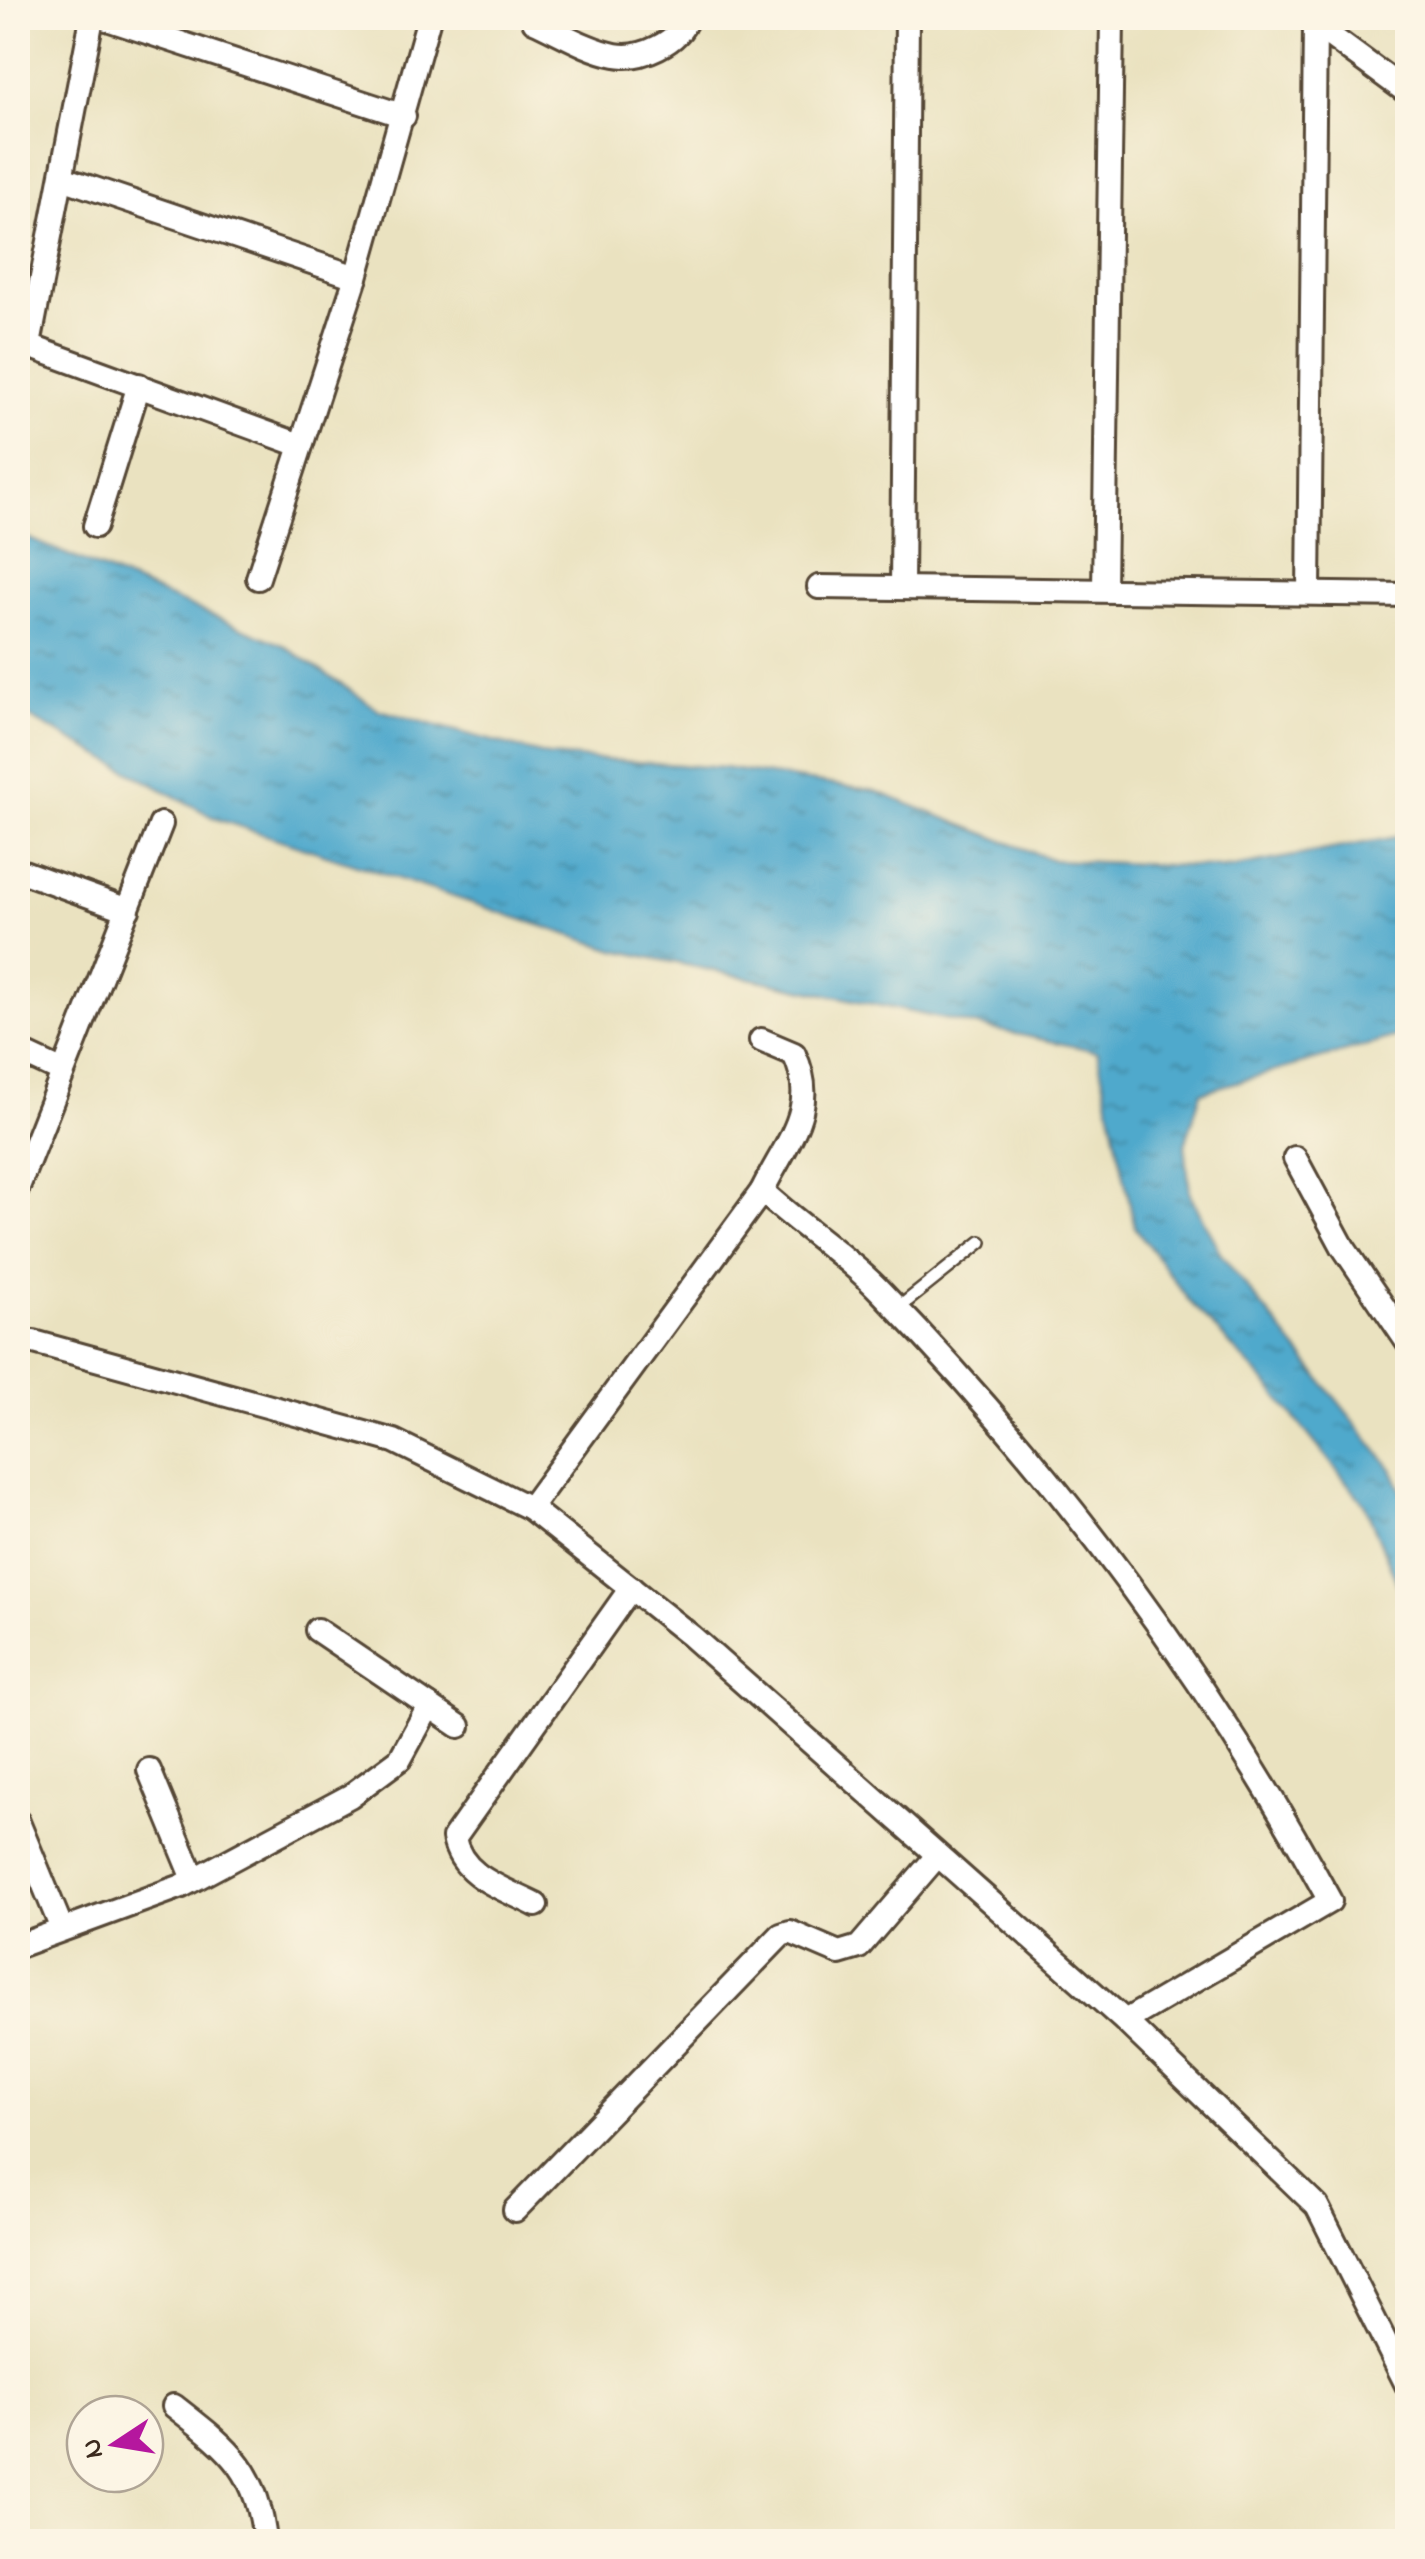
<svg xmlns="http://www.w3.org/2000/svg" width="1425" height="2559" font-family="'Indie Flower',sans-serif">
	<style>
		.water { fill: url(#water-ripples); stroke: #456a75; stroke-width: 2.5 }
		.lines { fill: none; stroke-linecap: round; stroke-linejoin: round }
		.lane-casing { stroke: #554636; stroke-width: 16 }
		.street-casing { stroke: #554636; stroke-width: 28 }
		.lane { stroke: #fff; stroke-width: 11 }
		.street { stroke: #fff; stroke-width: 22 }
	</style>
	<defs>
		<pattern id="water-ripples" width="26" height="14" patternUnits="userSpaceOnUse" patternTransform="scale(2.5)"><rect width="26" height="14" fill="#4fa9cc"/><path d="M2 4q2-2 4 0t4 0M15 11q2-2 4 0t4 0" fill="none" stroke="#438aa5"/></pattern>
	</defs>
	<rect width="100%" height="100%" fill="#fcf5e5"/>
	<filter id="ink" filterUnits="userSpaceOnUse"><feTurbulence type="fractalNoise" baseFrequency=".01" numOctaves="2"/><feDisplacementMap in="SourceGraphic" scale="20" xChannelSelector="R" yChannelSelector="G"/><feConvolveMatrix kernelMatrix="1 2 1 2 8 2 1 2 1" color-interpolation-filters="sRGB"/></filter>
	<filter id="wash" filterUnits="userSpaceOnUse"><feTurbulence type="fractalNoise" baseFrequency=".0048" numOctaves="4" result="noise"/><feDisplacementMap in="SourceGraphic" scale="40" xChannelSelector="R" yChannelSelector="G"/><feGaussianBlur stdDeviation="2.25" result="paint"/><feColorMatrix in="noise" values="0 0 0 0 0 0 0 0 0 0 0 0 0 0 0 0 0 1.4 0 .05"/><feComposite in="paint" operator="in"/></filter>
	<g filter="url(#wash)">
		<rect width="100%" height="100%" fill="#eae2c0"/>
		<path class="water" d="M18,534L283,645L379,710L548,756L724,768L875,791L1053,860L1230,868L1407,835V1034L1201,1092L1185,1145L1190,1194L1222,1256L1392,1469L1407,1503V1607L1365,1505L1269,1386L1189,1301L1135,1227L1097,1051L615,950L217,819L18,711Z"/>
	</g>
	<g filter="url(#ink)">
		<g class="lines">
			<defs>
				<path id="lane" d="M897,1309L981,1242"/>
				<g id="street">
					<path d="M104,18L404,116"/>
					<path d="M1306,18L1408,93"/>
					<path d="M534,21C559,32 588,50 615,55C641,60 679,42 687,18"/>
					<path d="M62,178L356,277"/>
					<path d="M18,342L300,445"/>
					<path d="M29,345L92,18"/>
					<path d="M95,526L139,385"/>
					<path d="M258,578L356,277L429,18"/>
					<path d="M819,587L1408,595"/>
					<path d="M902,588L907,18"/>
					<path d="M1104,590L1112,18"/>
					<path d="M1309,592L1315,24"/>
					<path d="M18,870L128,910"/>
					<path d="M761,1040L794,1054C820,1108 787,1140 762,1191C801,1227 847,1256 883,1294C1058,1474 1211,1680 1330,1901L1125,2021"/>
					<path d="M18,1051L63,1072"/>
					<path d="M1295,1158L1343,1247L1408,1343"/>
					<path d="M18,1187L161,824"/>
					<path d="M18,1342H34L394,1441L530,1508L691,1636L1125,2021L1317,2206L1408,2387"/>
					<path d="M530,1508L762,1191"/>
					<path d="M317,1630L459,1726"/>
					<path d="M149,1770L194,1879"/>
					<path d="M18,1822L62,1929"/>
					<path d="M536,1905C503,1888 461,1877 454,1838L631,1588"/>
					<path d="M18,1946L182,1886L350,1796L400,1759L429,1706"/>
					<path d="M515,2210L781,1935L790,1932L839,1953L859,1947L937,1856"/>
					<path d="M174,2406C229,2449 258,2469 265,2542"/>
				</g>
			</defs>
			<use href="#lane" class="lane-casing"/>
			<use href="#street" class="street-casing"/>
			<use href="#lane" class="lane"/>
			<use href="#street" class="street"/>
		</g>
	</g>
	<rect width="1425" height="2559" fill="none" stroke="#fcf5e5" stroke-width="60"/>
	<g transform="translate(115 2444) rotate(258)"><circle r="48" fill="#fcf5e5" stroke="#afa495" stroke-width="2.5"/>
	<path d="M0-8L18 38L0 25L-18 38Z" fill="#b5179e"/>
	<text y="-15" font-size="28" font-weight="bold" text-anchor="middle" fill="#3b2a1e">N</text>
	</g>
</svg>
